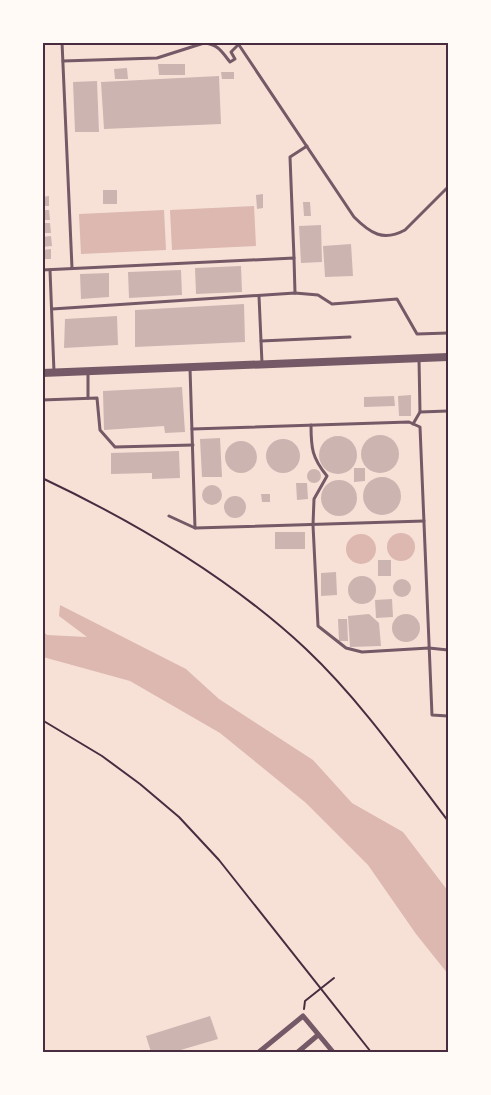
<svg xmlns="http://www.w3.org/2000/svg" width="491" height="1095" font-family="Jost,sans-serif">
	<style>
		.water { fill: #dcb8b0 }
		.building { fill: #ccb4b1 }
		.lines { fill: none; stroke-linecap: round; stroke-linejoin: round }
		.path { stroke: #4a2c40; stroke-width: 2 }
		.service { stroke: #755966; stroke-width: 3 }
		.minor { stroke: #755966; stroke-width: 5 }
		.tertiary { stroke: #755966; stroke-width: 8 }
		.neatline { fill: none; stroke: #4a2c40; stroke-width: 2 }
	</style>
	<rect width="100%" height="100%" fill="#f7e1d7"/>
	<g class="water">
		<path d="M254,206L256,246L172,250L170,210Z"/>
		<path d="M164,210L166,250L81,254L79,214Z"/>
		<circle cx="401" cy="547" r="14"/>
		<circle cx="361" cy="549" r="15"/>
		<path d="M60,605L186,669L219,699L313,760L352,803L403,832L448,891V974L416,934L368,865L306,803L220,733L130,681L43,657V631L47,635L87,637L59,616Z"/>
	</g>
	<g class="building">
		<path d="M158,64H185V75H159Z"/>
		<path d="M127,68L128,79H115L114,69Z"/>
		<path d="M221,72H234V79H222Z"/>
		<path d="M219,76L221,124L104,129L101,82Z"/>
		<path d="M97,81L99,132H75L73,82Z"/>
		<rect x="103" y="190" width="14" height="14"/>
		<path d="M263,194V208L257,209L256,195Z"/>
		<path d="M49,196V206H42V197Z"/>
		<path d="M303,202H310L311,216H304Z"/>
		<path d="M42,210H49L50,220H42Z"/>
		<path d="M42,223H50L51,233H42Z"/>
		<path d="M321,225L322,262L301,263L299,226Z"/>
		<path d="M51,236L52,246L42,247V237Z"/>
		<path d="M351,244L353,276L325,277L323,246Z"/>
		<path d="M51,249V259H42V250Z"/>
		<path d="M241,266L242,292L196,294L195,268Z"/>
		<path d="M181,270L182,295L129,298L128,272Z"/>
		<path d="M109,273V297L81,299L80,274Z"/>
		<path d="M244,304L245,342L135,347V310Z"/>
		<path d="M117,316L118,345L64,348L65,319Z"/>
		<path d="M182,387L185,432L165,433L164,426L104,430L103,391Z"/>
		<path d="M411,395V416H399L398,396Z"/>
		<path d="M394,396L395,406L364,407V397Z"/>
		<circle cx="380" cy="454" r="19"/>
		<circle cx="338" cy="455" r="19"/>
		<path d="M220,438L222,477H202L200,439Z"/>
		<circle cx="283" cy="456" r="17"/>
		<circle cx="241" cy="457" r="16"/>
		<path d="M179,451L180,478L152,479V473L111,474V453Z"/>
		<path d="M354,468H365V481L354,482Z"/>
		<circle cx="314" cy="476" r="7"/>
		<circle cx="382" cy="496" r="19"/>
		<circle cx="339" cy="498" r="18"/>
		<path d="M296,483H307L308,499L297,500Z"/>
		<circle cx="212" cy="495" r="10"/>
		<path d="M261,494H270V502H262Z"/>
		<circle cx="235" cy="507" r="11"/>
		<rect x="275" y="532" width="30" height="17"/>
		<rect x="378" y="560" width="13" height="16"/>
		<path d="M336,572L337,595L321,596V573Z"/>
		<circle cx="362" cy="590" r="14"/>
		<circle cx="402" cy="588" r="9"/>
		<path d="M392,599L393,617L376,618L375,600Z"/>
		<circle cx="406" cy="628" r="14"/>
		<path d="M369,614L379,623L381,646L350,647L348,616Z"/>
		<path d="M338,619H347L348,641H339Z"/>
		<path d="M210,1016L218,1039L174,1052H151L146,1036Z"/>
	</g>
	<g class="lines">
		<g class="path">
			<path d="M42,478C137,523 229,577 306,649C359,699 404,763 448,821"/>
			<path d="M42,720L102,756L140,784L179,817L219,860L371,1052"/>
			<path d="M304,1009L305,1001L334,978"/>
		</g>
		<g class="service">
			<path d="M62,42L72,268"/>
			<path d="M237,42L354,217C370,233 383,242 405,230L448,187"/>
			<path d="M63,61L157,58L204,43C218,44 222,52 230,62L235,59L231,52L239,44"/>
			<path d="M294,258L290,157L307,146"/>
			<path d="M42,270L294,258L295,293"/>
			<path d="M50,270L54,372"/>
			<path d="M259,296L261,341L350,337"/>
			<path d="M52,309L295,293L318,295L332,304L397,299L417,334L448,333"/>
			<path d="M261,341L262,363"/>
			<path d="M190,368L195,528"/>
			<path d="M88,372V398"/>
			<path d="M42,400L97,398L100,430L115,447L193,445"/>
			<path d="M420,412L448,411"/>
			<path d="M413,424L420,412L419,359"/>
			<path d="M311,425C311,448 312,458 327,476L314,499L313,525L318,626L346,648L362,652L429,648L448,650"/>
			<path d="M192,429L409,422L420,427L432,715L448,716"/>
			<path d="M169,516L195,528L424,521"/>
		</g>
		<g class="minor">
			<path d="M259,1052L303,1016L333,1052"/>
			<path d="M298,1052L318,1035"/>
		</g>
		<path class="tertiary" d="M42,373L448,357"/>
	</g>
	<rect width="491" height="1095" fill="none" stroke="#fffaf5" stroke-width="88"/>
	<rect x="44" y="44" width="403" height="1007" class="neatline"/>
</svg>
